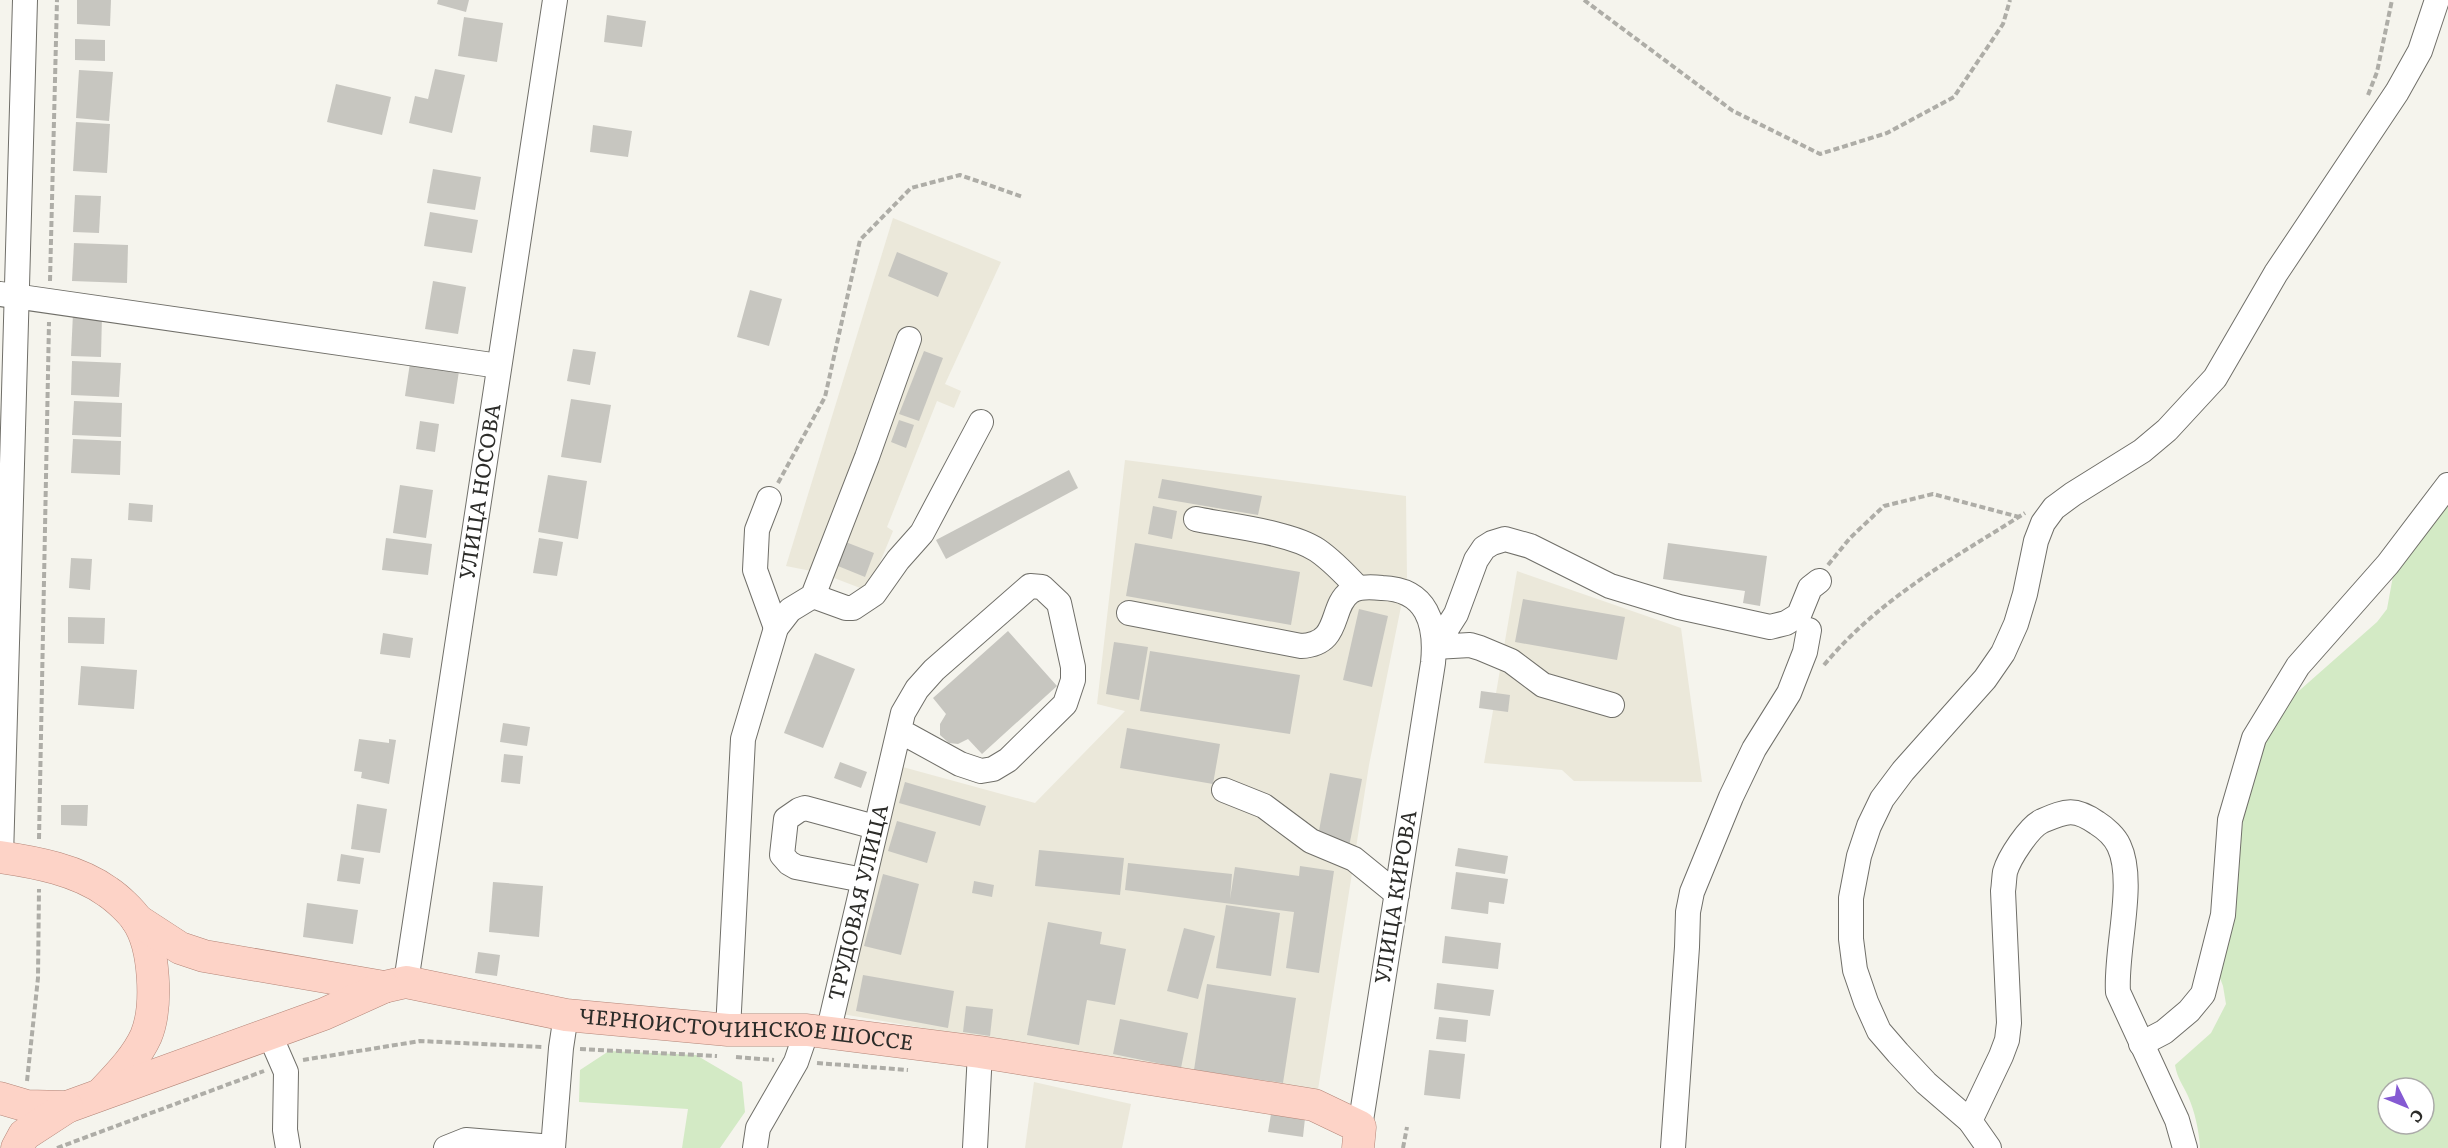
<svg xmlns="http://www.w3.org/2000/svg" width="2448" height="1148" font-family="Literata,serif">
	<style>
		.built { fill: #ebe8da }
		.green { fill: #d3eac5; fill-rule: evenodd }
		.building { fill: #c7c6c0 }
		.lines { fill: none; stroke-linecap: round; stroke-linejoin: round }
		.minor-casing { stroke: #706f69; stroke-width: 26 }
		.major-casing { stroke: #b38578; stroke-width: 33 }
		.path { stroke: #aeada7; stroke-width: 4; stroke-dasharray: 6 3; stroke-linecap: butt }
		.minor { stroke: #fff; stroke-width: 24 }
		.major { stroke: #fdd3c7; stroke-width: 32 }
		.labels { text-anchor: middle; stroke-width: 5; stroke-linejoin: round; paint-order: stroke }
		.street-label { font-size: 21px; fill: #2c2c29; stroke: #fff }
	</style>
	<rect width="100%" height="100%" fill="#f5f4ed"/>
	<g class="built">
		<path d="M893,218L1001,262L945,384L961,391L954,408L937,401L887,527L893,531L868,591L821,573L786,566Z"/>
		<path d="M1125,460L1406,496L1407,577L1369,765L1317,1096L842,1014L899,766L1035,803L1125,711L1097,704Z"/>
		<path d="M1517,571L1681,628L1702,782L1574,781L1562,770L1484,763Z"/>
		<path d="M1034,1082L1131,1104L1122,1148H1025Z"/>
	</g>
	<g class="green">
		<path d="M2448,501V1148H2200C2199,1131 2195,1112 2188,1096C2183,1085 2177,1078 2175,1065L2211,1033L2226,1004L2223,986L2217,970L2236,881L2243,820L2262,747L2292,697L2377,622L2387,609L2393,576ZM2388,1088H2424V1124H2388Z"/>
		<path d="M609,1051L696,1055L742,1082L745,1112L720,1148H682L688,1109L579,1102L580,1070Z"/>
	</g>
	<g class="building">
		<path d="M77,0H111L110,26L77,24Z"/>
		<path d="M438,0H469L466,12L437,4Z"/>
		<path d="M607,15L646,21L642,47L604,42Z"/>
		<path d="M464,17L503,23L497,62L458,56Z"/>
		<path d="M75,39L105,40V61L75,60Z"/>
		<path d="M435,69L465,75L452,133L409,123L415,96L428,99Z"/>
		<path d="M79,70L113,72L109,121L76,118Z"/>
		<path d="M336,84L391,97L382,135L327,122Z"/>
		<path d="M76,122L110,124L107,173L73,171Z"/>
		<path d="M593,125L632,131L628,157L590,152Z"/>
		<path d="M433,169L481,177L475,210L427,203Z"/>
		<path d="M75,195L101,196L99,233L73,232Z"/>
		<path d="M430,212L478,220L472,253L424,246Z"/>
		<path d="M74,243L128,245L127,283L72,281Z"/>
		<path d="M897,252L948,273L938,297L888,276Z"/>
		<path d="M433,281L466,287L458,334L425,329Z"/>
		<path d="M750,290L782,299L769,346L737,337Z"/>
		<path d="M73,313L102,314L101,357L71,356Z"/>
		<path d="M573,349L596,352L590,385L567,381Z"/>
		<path d="M924,351L943,358L919,421L899,414Z"/>
		<path d="M72,361L121,363L119,397L71,395Z"/>
		<path d="M410,363L459,371L454,404L405,396Z"/>
		<path d="M571,399L611,405L601,463L561,457Z"/>
		<path d="M74,401L122,403L121,437L72,435Z"/>
		<path d="M899,420L914,425L906,448L891,442Z"/>
		<path d="M420,421L439,424L435,452L416,449Z"/>
		<path d="M73,439L121,441L120,475L71,473Z"/>
		<path d="M1069,470L1078,488L946,559L936,540Z"/>
		<path d="M548,475L587,481L578,539L538,532Z"/>
		<path d="M1162,479L1262,496L1258,515L1158,498Z"/>
		<path d="M400,485L433,490L426,538L393,533Z"/>
		<path d="M129,503L153,505L152,522L128,520Z"/>
		<path d="M1153,506L1177,511L1172,539L1148,534Z"/>
		<path d="M386,538L432,544L428,575L382,570Z"/>
		<path d="M539,538L563,542L557,576L533,573Z"/>
		<path d="M843,541L874,553L865,577L833,564Z"/>
		<path d="M1135,543L1300,572L1291,625L1126,596Z"/>
		<path d="M1668,543L1767,556L1760,606L1743,603L1745,591L1663,579Z"/>
		<path d="M71,558L92,559L90,590L69,588Z"/>
		<path d="M1523,599L1625,617L1617,660L1515,642Z"/>
		<path d="M1359,609L1388,616L1372,687L1343,680Z"/>
		<path d="M68,617L105,618L104,644L68,643Z"/>
		<path d="M1008,631L1057,686L982,754L968,739L958,744L949,743L940,735V724L946,714L933,698Z"/>
		<path d="M383,633L413,638L410,658L380,654Z"/>
		<path d="M1114,642L1148,647L1139,700L1106,694Z"/>
		<path d="M1150,651L1300,675L1290,734L1140,711Z"/>
		<path d="M815,653L855,669L823,748L784,733Z"/>
		<path d="M81,666L137,670L134,709L78,705Z"/>
		<path d="M1481,691L1510,695L1508,712L1479,708Z"/>
		<path d="M503,723L530,727L527,746L500,742Z"/>
		<path d="M1127,728L1220,744L1213,784L1120,768Z"/>
		<path d="M359,739L389,743V739L396,740L389,784L361,778L362,772L354,771Z"/>
		<path d="M504,754L523,756L520,784L501,782Z"/>
		<path d="M840,762L867,772L861,788L834,778Z"/>
		<path d="M1330,773L1362,779L1349,847L1317,841Z"/>
		<path d="M905,782L986,806L980,826L899,803Z"/>
		<path d="M357,804L387,809L380,853L351,849Z"/>
		<path d="M61,805H88L87,826L61,825Z"/>
		<path d="M897,821L936,832L927,863L888,851Z"/>
		<path d="M1458,848L1508,856L1505,874L1455,866Z"/>
		<path d="M1039,850L1124,858L1120,895L1035,886Z"/>
		<path d="M341,854L364,858L360,884L337,881Z"/>
		<path d="M1128,863L1232,874L1230,899L1235,867L1299,876L1300,866L1334,871L1319,973L1286,968L1294,912L1125,890Z"/>
		<path d="M1456,872L1508,879L1504,904L1489,902L1488,914L1451,909Z"/>
		<path d="M883,874L919,884L901,955L864,946Z"/>
		<path d="M974,881L994,885L992,897L972,893Z"/>
		<path d="M493,882L543,886L539,937L489,932Z"/>
		<path d="M307,903L358,910L353,944L303,937Z"/>
		<path d="M1226,905L1280,913L1271,976L1216,968Z"/>
		<path d="M1048,922L1102,932L1100,944L1126,949L1115,1005L1087,1000L1079,1045L1027,1035Z"/>
		<path d="M1184,928L1215,936L1198,999L1167,991Z"/>
		<path d="M1445,936L1501,943L1498,969L1442,963Z"/>
		<path d="M478,952L500,955L497,976L475,973Z"/>
		<path d="M863,975L954,991L948,1028L856,1011Z"/>
		<path d="M1437,983L1494,990L1490,1016L1434,1009Z"/>
		<path d="M1207,984L1296,998L1283,1083L1194,1070Z"/>
		<path d="M966,1006L993,1009L990,1036L963,1032Z"/>
		<path d="M1439,1017L1468,1020L1466,1042L1436,1039Z"/>
		<path d="M1120,1019L1188,1033L1181,1068L1113,1054Z"/>
		<path d="M1429,1050L1465,1054L1460,1099L1424,1095Z"/>
		<path d="M1271,1114L1305,1118L1303,1137L1268,1132Z"/>
	</g>
	<g class="lines">
		<defs>
			<g id="minor">
				<path d="M0,294L499,366"/>
				<path d="M769,499L757,530L755,570L776,628"/>
				<path d="M1196,519C1229,526 1290,532 1317,550C1333,561 1346,575 1358,588"/>
				<path d="M813,596L846,608H853L874,594L898,560L922,533L981,422"/>
				<path d="M1129,613L1301,646C1342,644 1329,607 1350,592C1358,586 1373,587 1382,588C1427,589 1437,624 1433,663L1360,1127"/>
				<path d="M1612,705L1543,685L1511,661L1480,648L1470,645L1435,647L1456,614L1476,560L1484,548L1492,543L1505,539L1530,546L1610,586L1679,607L1770,627L1786,623L1799,615L1810,588L1819,581"/>
				<path d="M1224,790L1264,806L1311,841L1354,859L1397,894"/>
				<path d="M1,857L25,0"/>
				<path d="M863,880L796,867L789,863L782,855L786,819L799,810L805,808L875,827"/>
				<path id="s1" d="M406,982L555,0"/>
				<path d="M728,1030L743,739L776,628L790,610L813,596L867,457L909,339"/>
				<path d="M269,1033L286,1072L285,1130L288,1148"/>
				<path id="s2" d="M828,1033L903,713L917,689L934,670L1030,586L1042,587L1059,603L1073,667V680L1065,704L1008,760L993,769L981,771L960,764L900,731"/>
				<path d="M2141,1044L2164,1032L2189,1011L2203,994L2223,915L2230,820L2254,738L2298,666L2388,564L2448,485"/>
				<path d="M1970,1121L2001,1056L2007,1040L2009,1023L2003,891C2004,885 2004,878 2005,872C2009,858 2029,827 2042,821C2066,811 2074,807 2097,823C2105,828 2115,837 2119,846C2136,882 2115,951 2118,992L2177,1120L2185,1148"/>
				<path d="M446,1148L466,1140L553,1147"/>
				<path d="M553,1148L561,1048L566,1015"/>
				<path d="M755,1148L758,1128L796,1062L807,1030"/>
				<path d="M975,1148L980,1052"/>
				<path d="M1673,1148L1687,947L1688,912L1692,892L1731,797L1754,749L1789,693L1805,652L1809,630"/>
				<path d="M1989,1148L1970,1121L1926,1083L1898,1053L1879,1031L1866,1002L1855,970L1851,939V898L1859,856L1869,826L1882,799L1903,771L1985,679L2003,653L2016,624L2025,594L2036,541L2043,523L2054,508L2073,494L2142,451L2167,430L2215,378L2276,273L2397,92L2420,51L2437,0"/>
			</g>
			<g id="major">
				<path d="M0,857C35,862 78,870 108,892C117,898 131,911 137,920C155,946 158,1007 146,1036C136,1058 118,1076 102,1093"/>
				<path id="s3" d="M137,920L180,948L204,956L384,987L406,982L566,1015L728,1030H807L980,1052L1314,1105L1360,1127L1358,1148"/>
				<path d="M0,1098L27,1106L67,1107L324,1014L384,987"/>
				<path d="M17,1148L24,1135L67,1107"/>
			</g>
		</defs>
		<use href="#minor" class="minor-casing"/>
		<use href="#major" class="major-casing"/>
		<g class="path">
			<path d="M1584,0L1733,111L1820,154L1887,133L1954,97L2003,24L2010,0"/>
			<path d="M2368,95L2377,72L2392,0"/>
			<path d="M50,281L57,0"/>
			<path d="M778,483L825,397L860,240L911,188L960,175L1023,197"/>
			<path d="M1828,565L1850,538L1884,506L1933,494L2019,517"/>
			<path d="M1824,665C1881,597 1951,560 2025,513"/>
			<path d="M39,839L49,322"/>
			<path d="M580,1049L717,1056"/>
			<path d="M736,1057L774,1060"/>
			<path d="M303,1060L420,1041L543,1047"/>
			<path d="M817,1063L908,1070"/>
			<path d="M27,1081L38,978L39,889"/>
			<path d="M57,1148L264,1071"/>
			<path d="M1403,1148L1407,1127"/>
		</g>
		<use href="#minor" class="minor"/>
		<use href="#major" class="major"/>
	</g>
	<g class="labels">
		<g class="street-label">
			<text dy="7" stroke="none"><textPath href="#s1" startOffset="496">УЛИЦА НОСОВА</textPath></text>
			<text transform="translate(1396 897) rotate(-81)" y="7">УЛИЦА КИРОВА</text>
			<text dy="7" stroke="none"><textPath href="#s2" startOffset="134">ТРУДОВАЯ УЛИЦА</textPath></text>
			<text dy="7" stroke="none"><textPath href="#s3" startOffset="626">ЧЕРНОИСТОЧИНСКОЕ ШОССЕ</textPath></text>
		</g>
	</g>
	<g transform="translate(2406 1106) rotate(133)"><circle r="28" fill="#ffffff" stroke="#ababa9" stroke-width="1.5"/>
	<path d="M0-4.5L10 22L0 15L-10 22Z" fill="#855ad3"/>
	<text y="-9" font-size="16" font-weight="bold" text-anchor="middle" fill="#2c2c29">С</text>
	</g>
</svg>
